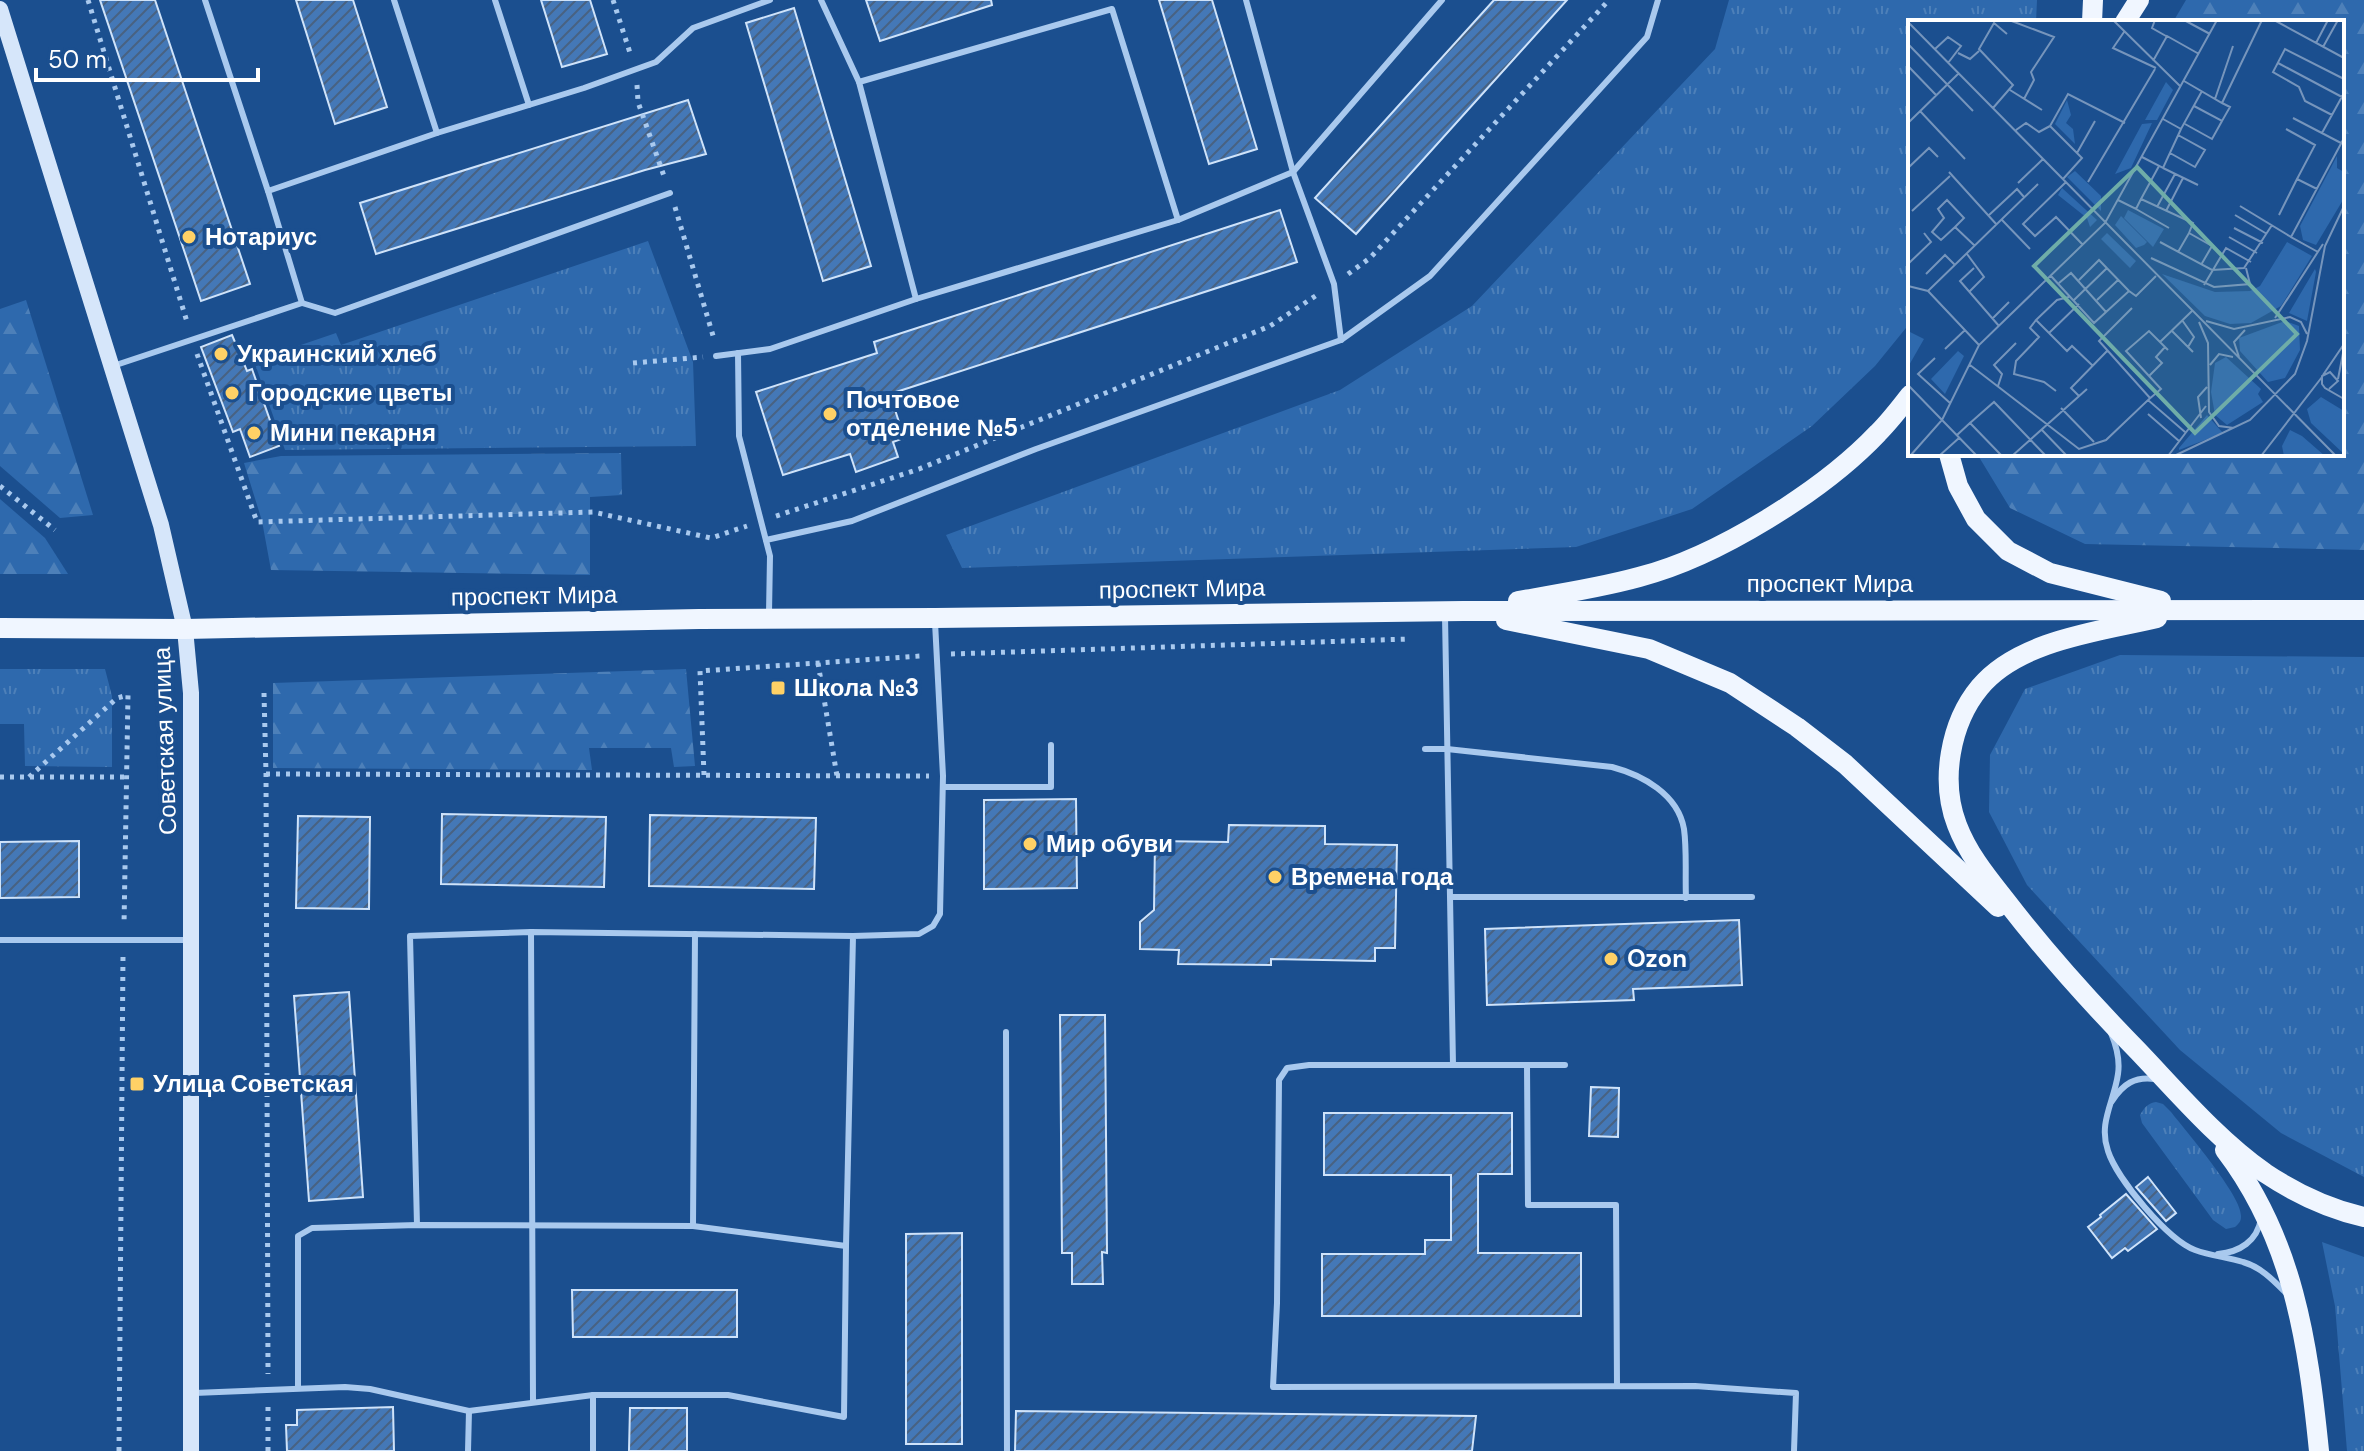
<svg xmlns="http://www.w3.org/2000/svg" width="2364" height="1451" font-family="'DM Sans',sans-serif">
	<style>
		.grass { fill: url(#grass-tufts) }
		.forest { fill: url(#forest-firs) }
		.building { fill: url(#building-hatch); stroke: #cfe3fa; stroke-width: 2 }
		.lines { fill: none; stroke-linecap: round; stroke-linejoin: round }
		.path { stroke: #a9c9ee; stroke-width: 5; stroke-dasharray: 4 6; stroke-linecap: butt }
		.lane { stroke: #a9c9ee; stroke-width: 6 }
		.secondary { stroke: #d6e6fa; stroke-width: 16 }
		.primary { stroke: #f0f6ff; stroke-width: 20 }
		.poi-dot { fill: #ffd166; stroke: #1b4f8f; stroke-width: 3 }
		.labels { text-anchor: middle; stroke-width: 8; stroke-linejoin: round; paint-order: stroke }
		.poi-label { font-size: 24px; font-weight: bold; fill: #fff; stroke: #1b4f8f; text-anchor: start }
		.street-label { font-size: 24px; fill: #fff; stroke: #1b4f8f }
		.inset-road { fill: none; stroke: #7695bc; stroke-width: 2 }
		.view { fill: #6fada8; fill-opacity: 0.15; stroke: #6fada8; stroke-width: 4 }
		.inset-edge { fill: none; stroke: #fff; stroke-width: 4 }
	</style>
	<defs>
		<pattern id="grass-tufts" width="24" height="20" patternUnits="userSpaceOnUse" patternTransform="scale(2)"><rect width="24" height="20" fill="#2e69ad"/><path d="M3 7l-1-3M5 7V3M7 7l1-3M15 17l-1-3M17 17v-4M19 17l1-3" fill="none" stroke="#4d80b9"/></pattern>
		<pattern id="forest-firs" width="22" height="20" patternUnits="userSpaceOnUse" patternTransform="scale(2)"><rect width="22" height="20" fill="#2e69ad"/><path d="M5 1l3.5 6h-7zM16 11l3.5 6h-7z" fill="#4d80b9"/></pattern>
		<pattern id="building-hatch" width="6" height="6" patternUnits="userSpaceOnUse" patternTransform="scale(2)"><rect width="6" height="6" fill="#4478b7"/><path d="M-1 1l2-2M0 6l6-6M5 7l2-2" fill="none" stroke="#486282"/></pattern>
	</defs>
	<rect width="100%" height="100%" fill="#1b4f8f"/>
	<g class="grass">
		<path d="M1729,0H2037L2036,22H1910V323L1875,366L1812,426L1692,509L1576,547L962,568L946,535L1340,390L1472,306L1715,49Z"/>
		<path d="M648,241L693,362L696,446L285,450L254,361L336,333L341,345Z"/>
		<path d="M2120,655L2364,657V1177L2281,1133L2180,1050L2027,885L1989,812L1990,755L2025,689Z"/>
		<path d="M0,669H105L112,696V767L25,766L24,724H0Z"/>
		<path d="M2156,1102L2163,1104L2171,1112C2185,1130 2242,1196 2241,1216C2241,1222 2239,1223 2235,1227L2226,1229L2213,1220L2142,1123L2140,1115C2144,1108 2148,1103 2156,1102Z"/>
		<path d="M2322,1242L2364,1257V1451H2347L2335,1306Z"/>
	</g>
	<g class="forest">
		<path d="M2186,0H2364V550L2085,544L2010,508L1979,457V454H2342V22H2173Z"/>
		<path d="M26,300L93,515L60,518L0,466V309Z"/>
		<path d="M621,453L622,495L590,497V575L271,570L262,521L244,463L281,456Z"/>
		<path d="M0,499L45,538L68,574H0Z"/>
		<path d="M686,669L695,766L674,767L671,748H589L592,770L273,768V683Z"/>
	</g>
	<g class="building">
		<path d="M100,0H155L250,284L201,301Z"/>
		<path d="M296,0H353L387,107L335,124Z"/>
		<path d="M541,0H590L607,54L562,67Z"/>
		<path d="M866,0H991L992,5L880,41Z"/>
		<path d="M1159,0H1212L1257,149L1209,164Z"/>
		<path d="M1494,0H1567L1356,234L1315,198Z"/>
		<path d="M794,8L871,266L823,281L746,23Z"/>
		<path d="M688,100L706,154L645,170L376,254L360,203Z"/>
		<path d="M1280,210L1297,262L890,394L904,438L893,442L898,457L856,472L850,454L783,475L756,392L877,353L874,342Z"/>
		<path d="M232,335L247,371L252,369L279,446L250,457L240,429L233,432L201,347Z"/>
		<path d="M1076,799L1077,888L984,889V800Z"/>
		<path d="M442,814L606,817L604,887L441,884Z"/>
		<path d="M650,815L816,818L814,889L649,886Z"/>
		<path d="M298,816L370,817L369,909L296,908Z"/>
		<path d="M1229,825L1325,826V844L1397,845L1395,948H1375V961L1271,959V965L1178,964L1179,950L1140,949V922L1154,910L1155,841L1228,842Z"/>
		<path d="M79,841V897L0,898V842Z"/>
		<path d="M1739,920L1742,985L1633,989L1634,1000L1487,1005L1485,929Z"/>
		<path d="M349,992L363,1197L309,1201L294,996Z"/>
		<path d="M1060,1015H1105L1107,1253L1102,1252L1103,1284H1072V1253H1062Z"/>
		<path d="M1591,1087L1619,1088L1618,1137L1589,1136Z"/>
		<path d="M1324,1113H1512V1174H1478V1253H1581V1316H1322V1254H1425V1240H1451V1175H1324Z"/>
		<path d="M2148,1177L2176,1213L2166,1221L2136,1187Z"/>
		<path d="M2126,1194L2157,1229L2128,1251L2125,1248L2112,1258L2088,1227L2101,1217L2100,1215Z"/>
		<path d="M962,1233V1444H906V1234Z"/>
		<path d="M572,1290H737V1337H573Z"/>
		<path d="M393,1407L394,1451H287L286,1425H297V1410Z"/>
		<path d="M630,1408H687V1451H629Z"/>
		<path d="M1016,1411L1476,1416L1472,1451H1015Z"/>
	</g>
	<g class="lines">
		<g class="path">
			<path d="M88,0L188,325"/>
			<path d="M613,0L631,56"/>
			<path d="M637,85L638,102L665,179"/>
			<path d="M675,207L714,339"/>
			<path d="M1348,274L1370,258L1609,0"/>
			<path d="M197,354L257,522L593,512L711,538L747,526"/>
			<path d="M633,363L703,357"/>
			<path d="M0,486L55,530"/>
			<path d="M776,516L919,469L1270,326L1320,293"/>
			<path d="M951,654L1409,639"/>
			<path d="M818,663L837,776"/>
			<path d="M264,693L266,774L268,1374"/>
			<path d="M266,774L929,776"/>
			<path d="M704,775L700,671L921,656"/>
			<path d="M0,777H128"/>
			<path d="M29,777L117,698L128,695L124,925"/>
			<path d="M119,1451L123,955"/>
			<path d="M268,1451V1404"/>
		</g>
		<g class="lane">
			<path d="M205,0L268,191L437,133L584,88L656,62L693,28L770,0"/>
			<path d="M394,0L437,133"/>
			<path d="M495,0L529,105"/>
			<path d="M821,0L859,82"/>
			<path d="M1246,0L1293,172L1334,284L1341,340"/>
			<path d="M916,299L859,82L1112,9L1178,220"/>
			<path d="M302,303L335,313L670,193"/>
			<path d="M738,353L739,436L770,556L769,613"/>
			<path d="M716,356L770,349L916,299L1178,220L1293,172L1442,0"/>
			<path d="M113,366L302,303L268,191"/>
			<path d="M766,540L852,521L1036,449L1341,340L1430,276L1647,37L1658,0"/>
			<path d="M1445,616L1453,1065"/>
			<path d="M1425,749H1447L1612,767C1642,775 1678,794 1684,829C1687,851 1685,875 1686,898"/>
			<path d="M943,787H1051V745"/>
			<path d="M1451,897H1752"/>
			<path d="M531,932L533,1402"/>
			<path d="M0,940H188"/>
			<path d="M1006,1032L1007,1451"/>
			<path d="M2111,1033C2116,1045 2120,1061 2118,1074C2114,1102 2098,1123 2108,1151C2117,1179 2168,1240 2195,1250C2211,1256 2227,1257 2243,1262C2261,1267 2274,1281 2287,1294"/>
			<path d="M1527,1065L1528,1205H1616L1617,1386"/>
			<path d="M1565,1065H1309L1287,1068L1279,1080L1277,1303L1273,1387L1695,1386L1796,1393L1794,1451"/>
			<path d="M2112,1101C2123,1084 2135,1076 2155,1079"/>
			<path d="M417,1225L410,936L531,932L853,936"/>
			<path d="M693,1226L695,934"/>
			<path d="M2218,1254C2240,1252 2257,1241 2261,1219"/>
			<path d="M298,1388V1236L312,1228L417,1225L693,1226L846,1246"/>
			<path d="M194,1393L345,1387L370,1389L469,1411L593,1395H728L844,1417L846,1246L853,936L919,934L933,926L940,914L943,776L935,622"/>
			<path d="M593,1395V1451"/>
			<path d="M468,1451L469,1411"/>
		</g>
		<path class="secondary" d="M0,9L161,525L185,629L191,693V1451"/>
		<g class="primary">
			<path d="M2092,22L2093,0"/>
			<path d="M2125,22L2139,0"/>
			<path d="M1949,454L1958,486L1976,519L2008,551L2050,573L2161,601"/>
			<path d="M1518,601C1559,594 1599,588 1639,577C1717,557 1823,491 1878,433C1890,421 1900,408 1910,395"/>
			<path d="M2157,618C2101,631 2019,640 1980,687C1950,723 1940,781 1957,825C1968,854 1987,877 2006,901C2047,954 2091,1003 2138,1051C2178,1093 2217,1139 2265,1173C2295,1193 2329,1209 2364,1217"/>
			<path d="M1506,620L1649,649L1730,683L1797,727L1845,764L1998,907"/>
			<path d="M0,628L185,629L699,619L935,618L1463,611L2364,610"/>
			<path d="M2225,1150C2293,1239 2308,1342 2319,1451"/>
		</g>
	</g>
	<g class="poi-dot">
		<circle cx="189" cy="237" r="8"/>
		<circle cx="221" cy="354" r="8"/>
		<circle cx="232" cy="393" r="8"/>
		<circle cx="830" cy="414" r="8"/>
		<circle cx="254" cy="433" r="8"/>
		<rect x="770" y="680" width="16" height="16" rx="4"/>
		<circle cx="1030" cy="844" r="8"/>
		<circle cx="1275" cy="877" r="8"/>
		<circle cx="1611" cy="959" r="8"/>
		<rect x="129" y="1076" width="16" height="16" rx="4"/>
	</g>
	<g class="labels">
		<g class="poi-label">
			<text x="205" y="245">Нотариус</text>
			<text x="237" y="362">Украинский хлеб</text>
			<text x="248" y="401">Городские цветы</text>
			<text x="846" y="408">Почтовое<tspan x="846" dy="28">отделение №5</tspan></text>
			<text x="270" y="441">Мини пекарня</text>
			<text x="794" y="696">Школа №3</text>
			<text x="1046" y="852">Мир обуви</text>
			<text x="1291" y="885">Времена года</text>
			<text x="1627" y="967">Ozon</text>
			<text x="153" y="1092">Улица Советская</text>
		</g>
		<g class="street-label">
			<text x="1830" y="592">проспект Мира</text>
			<text transform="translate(1182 589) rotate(-1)" y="8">проспект Мира</text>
			<text transform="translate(534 596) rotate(-1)" y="8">проспект Мира</text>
			<text transform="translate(165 741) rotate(-92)" y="8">Советская улица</text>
		</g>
	</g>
	<g transform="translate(1908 20)">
		<rect width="436" height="436" fill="#1b4f8f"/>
		<path d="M154,168L189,200L182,207L179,198L150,175ZM220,190L256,209L245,227L216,198ZM379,222L404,236L373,286L343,303L322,304L297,296L254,254L307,272L342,271L352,266ZM318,337L353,369L350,374L355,382L319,405L307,395L303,372L307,343ZM299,395L315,413L271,430V428Z" fill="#2e69ad"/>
		<path d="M258,62L265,70L249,100H237ZM159,80L163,95L158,103L165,109L167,124L147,104ZM244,103L223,148L207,154L234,104ZM429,136V148L436,152L435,180L408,225L395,220L392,206ZM167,151L193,176V191L159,157ZM213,196L239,222L236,225L228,228L207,205ZM199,213L228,241L222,248L193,219ZM407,249L408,252L399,301L381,293ZM377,301L391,306L392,330L377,358L360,362L332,331L331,318ZM0,311L16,319L0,347ZM50,331L56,336L37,374L23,359ZM413,377L436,391V434L403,403L399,389ZM382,410L394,416L417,436H376L374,426Z" fill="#2e69ad"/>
		<path class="inset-road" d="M101,0L146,17L123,52L126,60L116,79M205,0L272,66M247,0L244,8L258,16M276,0L302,14M366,0L436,38M0,2L428,436M216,12L205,28L248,48M408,23L420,0M0,24L65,91M415,27L430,0M27,29L40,17L53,26L40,43M50,33L62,39L71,31M245,41L259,16L291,34M370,43L434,77M0,46L28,75M276,61L314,83L354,0M102,70L134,90M307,79L325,26M286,86L314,101L322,87L314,83M85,88L105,65L71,29L86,3L99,14M12,91L57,139M424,95L397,81L391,67L365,52L377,29L436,59M385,98L433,123M255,99L273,109L294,71M0,103L51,53M277,104L304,119L314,101M378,109L407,125L389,159L409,169M108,110L118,103L131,112L142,106M414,113L436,73M169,133L187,101M262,133L287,147L297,130L270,115M234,137L255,148L273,109M251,146L233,179L285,203L281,213M0,148L21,128L30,137M255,148L290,165M41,152L89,205M155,159L174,138L142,106L160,74L217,103M158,162L115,204L127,216L148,197L175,225M180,162L247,49M110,163L135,139M210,180L228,189L233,179M332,186L383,217M249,187L267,154M228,189L261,208M4,191L42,156M258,191L275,158M327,195L359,214M371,195L389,159M80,196L109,169L116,177M94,200L122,229M47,207L33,220L24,212L36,198L30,189L39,180L56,198L47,207L67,226M326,208L355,223M321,217L349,233M252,222L304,250L336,248L364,205M270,232L281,213L304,226L293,245M410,232L383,217L436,118M59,234L76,257L62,271M243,238L306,267L342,264L338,248M0,244L23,222L16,213M66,248L52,261L91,306M18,254L37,235L47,245M143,256L186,303L221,271L228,276L248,256M171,260L191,240L221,271M151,263L163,253L198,292M296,265L318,228L343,242M0,266L20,271L71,325M20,271L130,164M161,277L149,280L128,300L159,331L164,326L185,346M166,280L199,248M189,280L210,260M224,288L191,321L242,378M367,298L415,224M84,299L101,282M128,300L122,308L131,317L108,341L106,354L136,362L148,371M274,300L286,317L280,327M298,301L326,309L382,297L393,302L399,314M291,302L300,323L301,392L311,406L326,408M264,311L285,332M141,313L171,284M252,322L284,291M37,329L57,310M331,337L326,322L337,310M27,338L10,354L42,383M62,345L171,429L198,420L240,380L277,412M302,345L311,334L325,337M415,355L436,324M241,356L254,343L248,337L257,327M430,359L436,328M0,365L69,436M90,366L94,354L86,345L108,323M421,369L430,361L422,352L414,356V364L417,368L436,379M171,376L163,368L200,330M240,380L253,369L218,331L241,311L260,330M153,388L186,422M240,394L271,421M293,398L290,377L299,367M62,403L86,382L138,436M133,409L159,436M49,415L62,403L94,436M2,436L34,400L71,325L197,203L309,0M31,436L51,418M104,436L179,369M260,436L298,386M266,436L342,400L387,354L399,321L417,226L436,186M353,436L414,357"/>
		<path class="view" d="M229,147L389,314L287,413L126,246Z"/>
		<rect width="436" height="436" class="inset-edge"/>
	</g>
	<path d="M36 68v12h222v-12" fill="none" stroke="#ffffff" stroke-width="4"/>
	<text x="48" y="68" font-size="24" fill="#ffffff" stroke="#1b4f8f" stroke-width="6" paint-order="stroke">50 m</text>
</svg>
